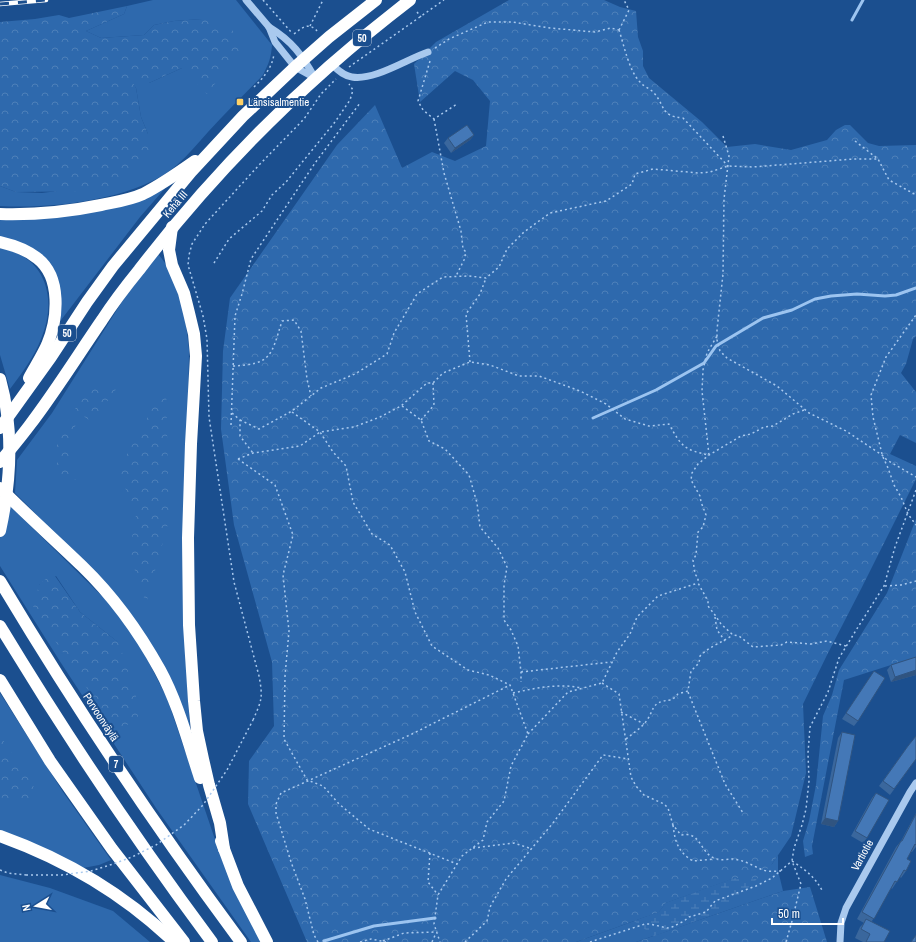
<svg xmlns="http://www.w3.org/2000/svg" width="916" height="942" font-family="'Archivo Narrow',sans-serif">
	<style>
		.green { fill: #2e69ad; fill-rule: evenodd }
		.forest { fill: url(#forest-crowns) }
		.wetland { fill: url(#wetland-marsh) }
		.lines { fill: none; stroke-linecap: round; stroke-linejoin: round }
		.stream { stroke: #9cc4f0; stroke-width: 3 }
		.path { stroke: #a9c9ee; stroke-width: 1.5; stroke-dasharray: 2 3; stroke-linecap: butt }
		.minor { stroke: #a9c9ee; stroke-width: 7 }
		.highway { stroke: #fff; stroke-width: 12 }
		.rail-casing { stroke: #fff; stroke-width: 4.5 }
		.rail { stroke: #1b4f8f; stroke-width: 3; stroke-dasharray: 9; stroke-linecap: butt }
		.path-bridge { stroke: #a9c9ee; stroke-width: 1.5; stroke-dasharray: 2 3; stroke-linecap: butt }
		.highway-bridge { stroke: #fff; stroke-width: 12 }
		.wall { fill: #3a679d }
		.shaded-wall { fill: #305480 }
		.building { fill: #4478b7; stroke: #305480 }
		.poi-dot { fill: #ffd166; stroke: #1b4f8f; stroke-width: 1.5 }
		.labels { text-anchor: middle; stroke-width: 4; stroke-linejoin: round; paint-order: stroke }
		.shield { fill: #1b4f8f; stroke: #bbcadd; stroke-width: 1 }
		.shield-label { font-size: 10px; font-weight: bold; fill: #fff }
		.poi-label { font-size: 11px; fill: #fff; stroke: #1b4f8f; text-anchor: start }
		.street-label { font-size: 11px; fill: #fff; stroke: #1b4f8f }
	</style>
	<defs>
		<pattern id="forest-crowns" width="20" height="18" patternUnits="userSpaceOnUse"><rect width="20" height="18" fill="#2e69ad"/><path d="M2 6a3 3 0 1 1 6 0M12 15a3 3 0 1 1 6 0" fill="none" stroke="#4d80b9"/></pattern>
		<pattern id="wetland-marsh" width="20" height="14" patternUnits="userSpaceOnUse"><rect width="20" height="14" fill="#2e69ad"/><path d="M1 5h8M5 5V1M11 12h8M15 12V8" fill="none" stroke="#4d80b9"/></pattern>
	</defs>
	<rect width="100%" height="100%" fill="#1b4f8f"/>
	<g class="green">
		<path d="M153,0H236L272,45C271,58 269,63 263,75C245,94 226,112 208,132C198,143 188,155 177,165C137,200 52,209 0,206V186L16,192L42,193L57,191L148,134L141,117L136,88L132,83H149L182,68L202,19L174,21L154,25L144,35L101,38L86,31L124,14L127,6Z"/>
		<path d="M167,186L140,217L58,324L55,276L0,237V217H32Z"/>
		<path d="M0,248C46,256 58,299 41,339C34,357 22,373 10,389L0,355Z"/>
		<path d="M158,254C180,278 186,318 189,350L185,650L190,728L177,694L157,655L35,513L15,493L17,460L52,413L125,297Z"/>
		<path d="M0,496L108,602L139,643L167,698L222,860L261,942H251L156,808L61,663L0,566ZM56,576L80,612L119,643L39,585Z"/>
		<path d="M0,693L63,792L111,860L99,865L83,868L0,831Z"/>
		<path d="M778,855V870L783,891L636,942H576L659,912L666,903L772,864Z"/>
		<path d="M0,875L50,888L113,911L150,942H0Z"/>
	</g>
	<g class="forest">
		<path d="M509,0H604L620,7L636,11L638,37L643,51V66L649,78L702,122L727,147L755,144L791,150L827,140L836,130L845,125H850L868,143L879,146L916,145V336L913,339L906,364L901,373L916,392V443L900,435L890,454L916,466V479L861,589L828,653L803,704L806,773L791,836L772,864L757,879L735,878L666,903L659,912L576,942H307L248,804L249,761L274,726L272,662L234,525L221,429L223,351L230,298L337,145L375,105L402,168L432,152L455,161L486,146L490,101L473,80L455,71L420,102L414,64L436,42Z"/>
		<path d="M127,6L124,14L86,31L101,38L144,35L154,25L174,21L202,19L231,27L242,49L207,94L182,68L149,83H133L136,88L141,117L148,134L151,156L118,184L102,191L16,192L0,186V22L35,19L59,15L69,18Z"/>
		<path d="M166,384L169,520L147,600L140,594L130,548L136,515L118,470Z"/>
		<path d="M89,385L117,388L92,422L80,414L71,437L69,460L77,480L57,475V440Z"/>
		<path d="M916,519V657L844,680L812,846L813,854L805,857L803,841L809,821L816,785L823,716L832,695L839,670L887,593Z"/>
		<path d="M51,574L55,576L80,612L119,643L136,696L138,717L123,728L99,706L33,608L39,585Z"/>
		<path d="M1,737L41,798L24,805L0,797V738Z"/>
		<path d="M810,887L827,942H636L783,891Z"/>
	</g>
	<path class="wetland" d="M735,878L757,879L726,910L654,936L634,921L659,912L666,903Z"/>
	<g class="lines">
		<g class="stream">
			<path d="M852,20L863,0"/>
			<path d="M593,418L656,390L704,363L716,346L763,318L792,310L815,299L831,296L857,294L885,296L896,295L916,288"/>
			<path d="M324,941L374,926L435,918"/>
		</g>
		<g class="path">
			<path d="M263,0L291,32"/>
			<path d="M417,12L421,17"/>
			<path d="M310,26L323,0"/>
			<path d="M619,30C624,45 629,71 640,82C644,87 651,89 654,93C666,107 660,116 683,118L728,166"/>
			<path d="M619,30L629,10L624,0"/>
			<path d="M294,34C303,27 309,21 319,33"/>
			<path d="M435,48L449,39L488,22H512L550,28L595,32L611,28L619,30"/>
			<path d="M430,61L418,101L423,110L434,119L457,104"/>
			<path d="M349,67L444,0"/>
			<path d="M254,87C264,77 272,68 274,54"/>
			<path d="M434,119L444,173L461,231L463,249L466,252L464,260L456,276"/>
			<path d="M723,136L729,156L724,199L723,274L717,330V340L720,351L727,358L777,386L809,413L846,431L882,455L887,460L916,477"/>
			<path d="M855,141L878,159L889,180L916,195"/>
			<path d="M214,263L229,239L262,211L272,195L286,182L335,122L350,100L353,90L349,84"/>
			<path d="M470,362L466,314L480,294L486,278"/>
			<path d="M233,366C272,364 271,356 282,321L294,320L301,331L307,379L311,396"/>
			<path d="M402,406L421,420L429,441L445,449L469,475L477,503L480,527L498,548L507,567L504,585V620L511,630L518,646L521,672V682"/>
			<path d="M804,410L793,414L773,426L764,427L751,434L741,436L709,455L698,464L692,473L691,480L700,496L701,502L706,515L703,527L698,532L696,555L693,560L695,574L698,578V583L708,601V606L715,615L721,624L733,635L739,636L753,647L781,645L787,642L811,644L827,641L846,646"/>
			<path d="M292,412L320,432L333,452L346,466L353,502L372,534L390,545L405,572L415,612L432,646L468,670L489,675L510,685L528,734L511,766L504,801L487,822L483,840L462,856L438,895L434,924L440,942"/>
			<path d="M232,413L240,420V436L253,453"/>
			<path d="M240,420L259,429L292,411L321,388L355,374L387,354L394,333L417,294L443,277L469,276L486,278L499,267L507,249L524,232L550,213L606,201L632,184L635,174L653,169L699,173L710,172L728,166L753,167L853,159H878"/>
			<path d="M421,420L434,405L433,383"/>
			<path d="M231,425L235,316L242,294L251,259L315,163L360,103"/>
			<path d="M882,454L873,417L871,395L886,357L916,315"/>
			<path d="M883,457L888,468L894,485L901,497L908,514L916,525"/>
			<path d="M238,459L253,453L300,446L320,432L354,427L380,417L401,406L427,383H433L443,373L470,362L490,365L519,376H539L580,391L606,404L625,419L649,426L669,424C681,446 684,450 709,455L702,391L703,370L707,353L717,336"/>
			<path d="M238,459L275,485L293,535L283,575L289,631L285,676L284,739L307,780L323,786L339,804L369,829L457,864"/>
			<path d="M885,586L901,585L916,581"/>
			<path d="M715,617L717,630L725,641"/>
			<path d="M521,672L611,662"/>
			<path d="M602,683L619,694L631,777L636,786L644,795L664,804L668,808L673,825L681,835C684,835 687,834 690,835C701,838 702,853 714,858C721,861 727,859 733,859C744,860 753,866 763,870C768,872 775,871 781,871"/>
			<path d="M688,692L725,784L743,813"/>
			<path d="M513,693C536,688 558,683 582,688"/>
			<path d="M621,712L644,724"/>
			<path d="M253,720C262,700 263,697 259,676L234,582L209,417L207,339L203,316L188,265L189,255L192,244L205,224L260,164L304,119L321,94L336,79"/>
			<path d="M528,734L568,692L602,683L617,652L630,634L637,617L658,596L698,583"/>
			<path d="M626,739C632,734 638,730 643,725C656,712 648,701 672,700L678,694L688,691L691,671L699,663L700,656C710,646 721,643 733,635"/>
			<path d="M673,825C675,842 678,852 693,861L714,859"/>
			<path d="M473,848L514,843L532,849"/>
			<path d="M430,853L428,882L438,895"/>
			<path d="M792,861C807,871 815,877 823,892"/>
			<path d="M0,870L8,873L26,875"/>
			<path d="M383,941L404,933L437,932"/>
			<path d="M318,942L314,935L305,899L291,862L276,813V804L281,793L412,734L510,685"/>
			<path d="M360,942L371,939L386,942"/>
			<path d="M432,942L436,933"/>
			<path d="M465,942L487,921L490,907L506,879L553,823L603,755L629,759"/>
			<path d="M590,942L645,924H650L667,928L672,927L684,921L689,917L706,912L715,901L756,886L772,878L792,861"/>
			<path d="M786,942L792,921L801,884L792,861L794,848L802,825L806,809L809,781L808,753L810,727L828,692L839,658L858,627L884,586L895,547L916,490"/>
		</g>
		<g class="minor">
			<path d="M246,0L269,27L275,42L295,67L315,78"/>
			<path d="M269,27C292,41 302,55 315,78"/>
			<path d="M331,64C337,69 343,76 352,77C374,81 407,59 428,52"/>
			<path d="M840,942L841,923L846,908L910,792L916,783"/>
		</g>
		<g class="highway">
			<path d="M0,214C34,215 67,212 101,205C115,202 130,200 143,194C161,185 178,173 195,161"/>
			<path d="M172,227L169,250L172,265L184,293L189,313L194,334L196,356L191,444L188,538L189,625L194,701L197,731L203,759L209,785L220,823L224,849"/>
			<path d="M0,242C13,245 26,249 37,258C62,277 58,319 47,345C42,356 35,367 29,378"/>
			<path d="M0,428L51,357L87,302L113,266L191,172L243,116L295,67L329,37L376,0"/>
			<path d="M0,462C10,450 20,438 29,426C55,392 78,355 102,320C113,303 126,286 139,270C217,168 308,78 410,0"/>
			<path d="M0,488C27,515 55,540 82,566C113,596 139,632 160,670C178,703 188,742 200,778"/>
			<path d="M0,581C74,705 155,826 241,942"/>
			<path d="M0,626C66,735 136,840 212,942"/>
			<path d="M0,680L50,761L112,849L184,942"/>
			<path d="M0,836C64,859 124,894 174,942"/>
			<path d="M221,841L238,886L267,942"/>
		</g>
		<defs>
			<path id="rail" d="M0,4L46,0"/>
		</defs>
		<use href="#rail" class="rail-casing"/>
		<use href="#rail" class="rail"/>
		<path class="path-bridge" d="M26,875H62L91,871L113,864L132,857L156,845L184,825L203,805L227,770L253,720"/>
		<path class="highway-bridge" d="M0,379C14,429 11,481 0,531"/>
	</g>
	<g class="wall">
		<path d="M474,135L470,140L451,153L444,143L448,138Z"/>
		<path d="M916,657V675L891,682L887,670L891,665Z"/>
		<path d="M870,677L858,721L854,726L842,719Z"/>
		<path d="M842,732L838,821L834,827L821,824L838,738Z"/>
		<path d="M908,746L916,759L890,795L879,786Z"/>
		<path d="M876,793L867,838L863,843L851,836L872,798Z"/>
		<path d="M916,813V847L912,852H911L907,859L906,871L901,878L900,877L892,889L891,888L872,921L884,942H863L855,938L860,927L864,923L857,919L896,847L901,841Z"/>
	</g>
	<g class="shaded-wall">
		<path d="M474,135L470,140L451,153L455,148Z"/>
		<path d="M916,670V675L891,682L895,677Z"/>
		<path d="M825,818L838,821L834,827L821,824Z"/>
	</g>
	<g class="building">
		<path d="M467,125L474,135L455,148L448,138Z"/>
		<path d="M916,657V670L895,677L891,665Z"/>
		<path d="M874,671L885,678L858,721L846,713Z"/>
		<path d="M842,732L855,735L838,821L825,818Z"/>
		<path d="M916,736V759L894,789L883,781L908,746Z"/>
		<path d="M876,793L889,800L867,838L855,831Z"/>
		<path d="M916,814V845L915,844L907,859L911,861L906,871L904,870L897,882L895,881L874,919L862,912L901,841H902Z"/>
		<path d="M866,919L890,931L884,942H866L870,934L861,929Z"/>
		<path d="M916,935V942H911Z"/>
	</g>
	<rect class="poi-dot" x="236" y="98" width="8" height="8" rx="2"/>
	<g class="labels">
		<g class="shield">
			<rect x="353" y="30" width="18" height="16" rx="3"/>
			<rect x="58" y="325" width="18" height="16" rx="3"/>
			<rect x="109" y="756" width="14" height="16" rx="3"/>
		</g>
		<g class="shield-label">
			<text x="362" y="42">50</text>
			<text x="67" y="337">50</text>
			<text x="116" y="768">7</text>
		</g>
		<g class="poi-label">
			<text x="248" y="106">Länsisalmentie</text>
		</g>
		<g class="street-label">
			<text transform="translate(175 204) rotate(-50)" y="4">Kehä III</text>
			<text transform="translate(101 717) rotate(57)" y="4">Porvoonväylä</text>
			<text transform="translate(862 855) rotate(-61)" y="4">Vartiotie</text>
		</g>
	</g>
	<g transform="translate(36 906) rotate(259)" stroke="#1b4f8f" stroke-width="3" paint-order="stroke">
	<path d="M0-3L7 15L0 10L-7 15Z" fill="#ffffff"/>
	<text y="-6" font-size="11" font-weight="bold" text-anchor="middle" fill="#ffffff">N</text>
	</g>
	<path d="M772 918v6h71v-6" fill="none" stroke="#ffffff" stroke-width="2"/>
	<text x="778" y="918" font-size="12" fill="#ffffff" stroke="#1b4f8f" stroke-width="3" paint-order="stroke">50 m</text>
</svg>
